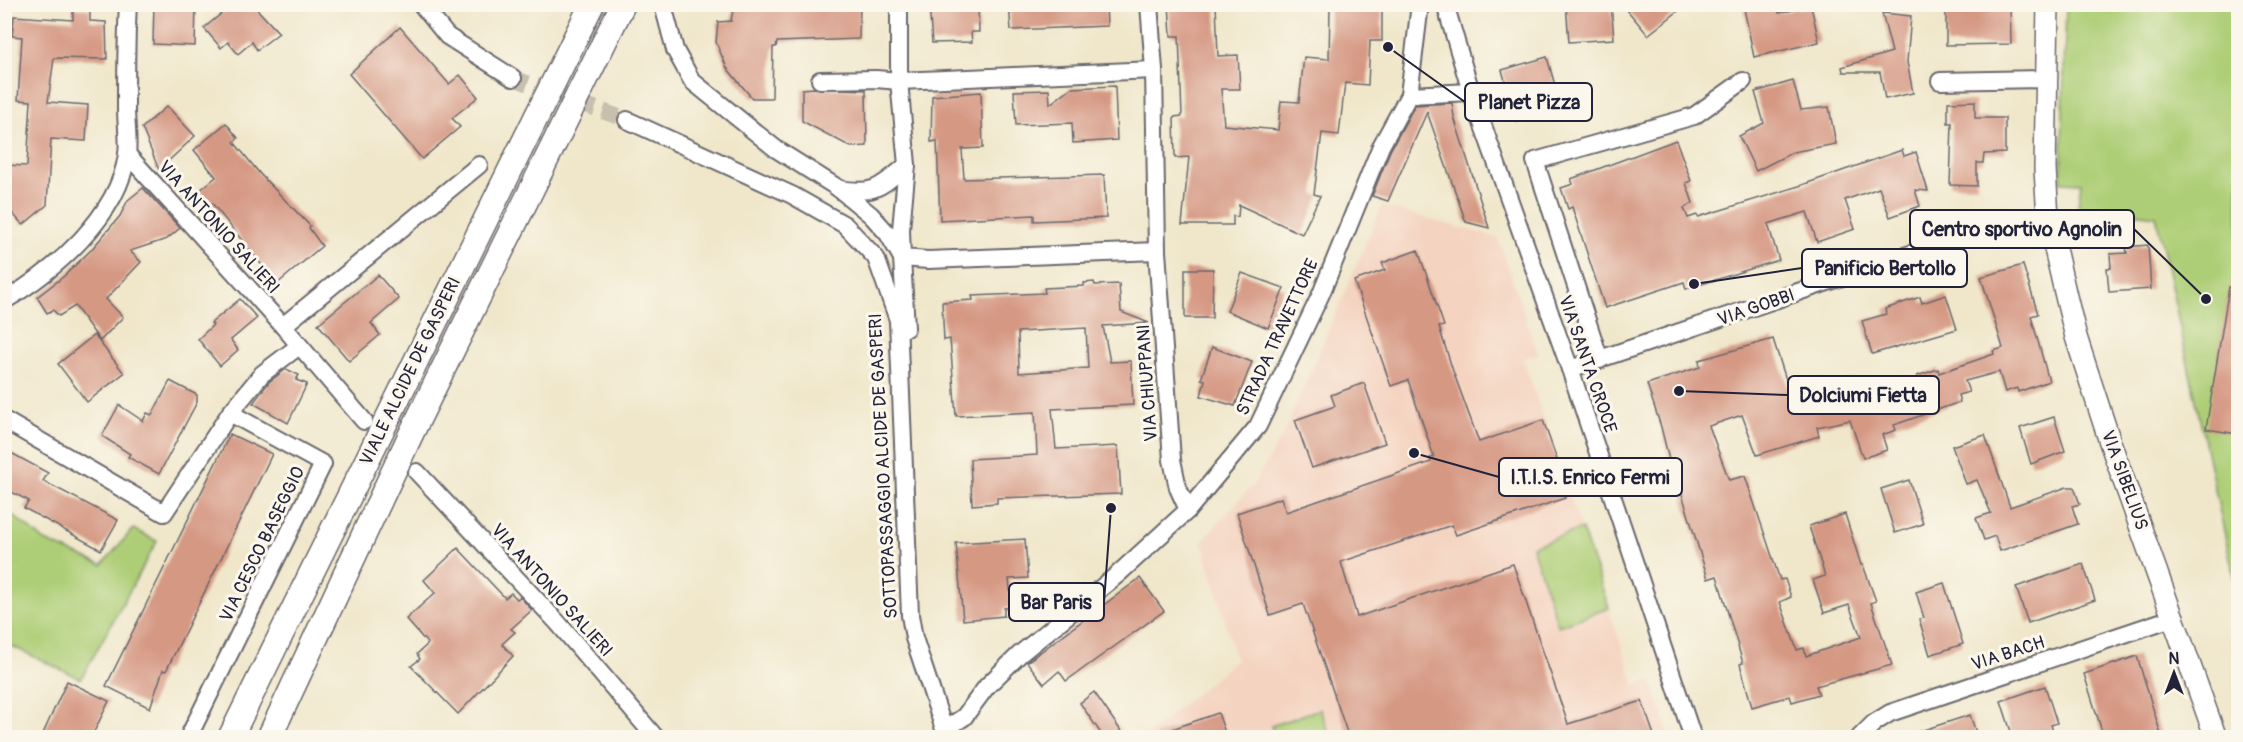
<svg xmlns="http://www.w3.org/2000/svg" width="2243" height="742" font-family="Pangolin,sans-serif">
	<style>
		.built { fill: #f4d3c0 }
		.green { fill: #adce76; stroke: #687858; stroke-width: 1.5 }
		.building { fill: #d59883; fill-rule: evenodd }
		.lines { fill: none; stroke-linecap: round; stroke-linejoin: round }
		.minor-tunnel { stroke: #c7c0ae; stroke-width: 16; stroke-dasharray: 16 8; stroke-linecap: butt }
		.minor-casing { stroke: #6a676d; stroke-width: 20 }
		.tertiary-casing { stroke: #6a676d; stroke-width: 24 }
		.secondary-casing { stroke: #6a676d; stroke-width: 27 }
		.minor { stroke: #fff; stroke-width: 16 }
		.tertiary { stroke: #fff; stroke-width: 21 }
		.secondary { stroke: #fff; stroke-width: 24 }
		.labels { text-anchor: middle; stroke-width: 6; stroke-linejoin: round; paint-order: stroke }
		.street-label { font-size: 18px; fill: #22223b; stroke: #fbf7ec }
		.leader { fill: none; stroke: #22223b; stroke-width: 2 }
		.callout-dot { fill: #22223b; stroke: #fbf7ec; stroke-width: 2 }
		.callout { fill: #fbf7ec; stroke: #22223b; stroke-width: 2 }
		.callout-label { font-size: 20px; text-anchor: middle; font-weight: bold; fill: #22223b }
	</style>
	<rect width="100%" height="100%" fill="#fbf7ec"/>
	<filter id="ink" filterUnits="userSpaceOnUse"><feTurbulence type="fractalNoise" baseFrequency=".0167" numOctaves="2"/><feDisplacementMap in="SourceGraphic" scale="12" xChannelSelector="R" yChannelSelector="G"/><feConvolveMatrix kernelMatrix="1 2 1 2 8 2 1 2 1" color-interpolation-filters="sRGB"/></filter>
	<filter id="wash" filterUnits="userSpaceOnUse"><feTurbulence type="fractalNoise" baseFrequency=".008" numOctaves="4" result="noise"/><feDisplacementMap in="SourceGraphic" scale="24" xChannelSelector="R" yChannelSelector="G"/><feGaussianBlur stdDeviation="1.35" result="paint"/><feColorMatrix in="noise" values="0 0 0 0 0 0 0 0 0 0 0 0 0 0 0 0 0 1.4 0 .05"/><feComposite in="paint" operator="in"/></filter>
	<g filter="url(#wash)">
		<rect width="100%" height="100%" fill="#f0e7cb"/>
		<path class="built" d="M1382,206L1498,238L1538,354L1523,358L1562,474L1635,685L1651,680L1670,737L1144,738L1236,660L1202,541L1253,485L1284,433Z"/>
		<g class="green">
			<path d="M2066,5H2238V596L2156,216L2078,206L2081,183L2061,182Z"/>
			<path d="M5,509L45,541L102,565L133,529L157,541L81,679L5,643Z"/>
			<path d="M1582,529L1609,608L1558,626L1532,546Z"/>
			<path d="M1320,709L1330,737H1275L1271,726Z"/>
		</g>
		<g id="blocks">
			<g class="building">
				<path d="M154,4H196L195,46L153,44Z"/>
				<path d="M233,4H252L279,33L257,50L252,42L238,54L228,42L221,48L204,28Z"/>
				<path d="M734,4H860L859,39L777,42L776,47H773L772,98H752L727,68L716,42L718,22L731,21Z"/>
				<path d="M929,4H978L979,32H971L972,42L932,43Z"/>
				<path d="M1009,4H1106L1107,26L1011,30Z"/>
				<path d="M1169,4H1216L1218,56L1238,55L1240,89H1221L1224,125L1278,130L1281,101L1299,102L1304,57L1329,59L1330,7L1382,6V41H1370L1368,85L1345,83L1339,135L1322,133L1314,194L1320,196L1302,234L1239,205L1238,217L1233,216V225H1182L1189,157L1175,158L1174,117L1182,116L1179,36H1171Z"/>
				<path d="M1566,4H1611L1614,39L1569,42Z"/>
				<path d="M1622,4H1687L1648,35Z"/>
				<path d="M1743,4H1778L1779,13L1811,6L1819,42L1754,57Z"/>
				<path d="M1946,4H2010L2011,44L1946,45Z"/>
				<path d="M73,8L90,9V21L106,22L107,59L54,58L48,102L88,105L86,141L51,139L47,205L23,225L4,204V165L27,166L31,101L18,100L22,37L12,36L14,16L73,20Z"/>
				<path d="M1882,13L1911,16L1907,62L1913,93L1885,99L1880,72H1843L1842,67L1892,52Z"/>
				<path d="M400,27L449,84L460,75L478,97L452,118L460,127L422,159L349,74Z"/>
				<path d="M1547,57L1562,110L1517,122L1502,70Z"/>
				<path d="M1793,81L1801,110L1829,107L1836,144L1793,152L1756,171L1739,136L1764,123L1755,92Z"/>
				<path d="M1115,86L1117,140L1073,143L1072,123L1016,125L1014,91L1049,90L1050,104L1071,88Z"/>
				<path d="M814,88L866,90L867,146L851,147L802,121V89Z"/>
				<path d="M981,92L983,148L962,149L964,179L1104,175L1106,218L1034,221V215L940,220L937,141L931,142L932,96Z"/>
				<path d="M1975,101V118H2005V153L1984,154L1983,163H1977V186L1950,185L1952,123H1948V102Z"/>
				<path d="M1452,103L1454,117L1489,228L1466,222L1427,112L1388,201L1372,196L1390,151L1415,105Z"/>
				<path d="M167,106L195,136L159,170L142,128Z"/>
				<path d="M226,123L238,138L234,142L260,174L310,226L309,228L322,246L277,284L212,203L210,205L199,191L216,177L194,150Z"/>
				<path d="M1676,140L1691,181L1686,183L1693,203L1684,208L1688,218L1697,215L1698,217L1799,186L1902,150L1904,156L1916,152L1928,191L1915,190L1920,206L1890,217L1879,188L1845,200L1855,229L1817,242L1807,212L1768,224L1779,260L1686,289L1684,282L1605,308L1572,207L1568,209L1561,188L1573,184L1571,179Z"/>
				<path d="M143,188L180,228L167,239L130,251L141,262L106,299L123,317L100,341L75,306L59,316L53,310L47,313L37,297L63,277L91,250L120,216L128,200Z"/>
				<path d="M2148,245L2151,289L2109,292L2107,268H2111L2110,254L2127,253L2126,247Z"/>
				<path d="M1418,250L1444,326L1439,327L1453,371L1479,442L1543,420L1562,474L1557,475L1565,498L1456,535L1452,525L1341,562L1357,617L1513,564L1568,724L1642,701L1655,738H1349L1303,604L1270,615L1237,513L1281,498L1286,512L1431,462L1430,458L1434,457L1408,380L1391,386L1354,281L1385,270L1382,263Z"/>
				<path d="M2023,265L2038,314L2031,316L2049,381L2018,392L2017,388L2005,392L1999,372L1965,381L1969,392L1958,395L1960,402L1894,425L1896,430L1882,435L1887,450L1863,458L1850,420L1817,427L1819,436L1757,455L1742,415L1709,426L1729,480L1745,476L1780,580L1785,579L1791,597L1780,602L1797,650L1804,648L1806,656L1861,637L1849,605L1824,613L1813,580L1825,576L1809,526L1845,514L1861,565H1863L1876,601L1871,603L1892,665L1816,686L1819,694L1792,702L1790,696L1752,707L1740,664L1743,663L1717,576L1708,579L1675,471L1672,472L1661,427L1647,384L1700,367L1699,360L1773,339L1789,389L1819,380L1827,407L1882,388L1886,400L1918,390L1917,376L1938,369L1939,373L1994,354L1993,351L2003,348L1981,277Z"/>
				<path d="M1185,269H1213L1212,318H1185Z"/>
				<path d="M1242,273L1284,288L1268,328L1227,311Z"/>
				<path d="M378,275L399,299L371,323L380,335L349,361L318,324Z"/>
				<path d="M1094,282L1095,285L1119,284L1121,312L1149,323L1103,326L1110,362L1131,361L1133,405L1052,409L1056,449L1118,446L1121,494L997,498V503L972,505L970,459L1037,455L1035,412L956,416L950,339L944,340L942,302L973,300L972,296L1045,293L1044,288L1084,286V283ZM1086,328L1088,368L1019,373L1018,332Z"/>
				<path d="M2229,287L2238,288V434L2206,429Z"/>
				<path d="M1946,295L1957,329L1872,354L1862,321L1886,314L1885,309L1920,297L1922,303Z"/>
				<path d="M240,299L257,318L231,340L238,350L220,366L198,339L213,325L211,323Z"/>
				<path d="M94,335L124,373L87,402L58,364Z"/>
				<path d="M1212,347L1252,362L1235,406L1201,396L1205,380L1201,379Z"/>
				<path d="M286,369L299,375L296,380L307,384L288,423L253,403L269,382Z"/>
				<path d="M170,381L197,395V402L159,474L128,457L130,454L102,436L119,405L143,421L147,413L152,415Z"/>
				<path d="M1364,383L1385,443L1312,468L1295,420L1335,406L1331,395Z"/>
				<path d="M2054,417L2065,451L2031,464L2020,428Z"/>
				<path d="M230,434L272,454L166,671L163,670L150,708L106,686Z"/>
				<path d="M1985,435L2010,507L2067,487H2074L2080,504L2072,506L2078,524L2000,551L1995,536L1984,540L1976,518L1991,513L1977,480L1966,484L1952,446Z"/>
				<path d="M4,449L48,473L43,481L118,520L101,550L24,508L29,501L4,488Z"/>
				<path d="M1909,480L1923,524L1895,533L1881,489Z"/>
				<path d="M1025,539L1028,578L1009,579L1012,607L1004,608V616L963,620L956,543Z"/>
				<path d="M458,548L505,598L511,593L517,599L520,597L532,610L511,629L515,632L502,644L513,656L458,714L411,666L420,659L417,654L428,644L406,619L435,593L424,580Z"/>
				<path d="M2083,564L2095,600L2028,623L2016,587Z"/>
				<path d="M1140,578L1164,611L1066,681L1059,671L1044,684L1027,662Z"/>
				<path d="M1944,583L1963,644L1930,655L1919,619L1924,618L1916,592Z"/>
				<path d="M2137,656L2162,738H2104L2084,674Z"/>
				<path d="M67,681L109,701L91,738H41Z"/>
				<path d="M2045,686L2057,723L2051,725L2055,738H2013L2001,701Z"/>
				<path d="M1094,692L1121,731L1109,738H1104L1080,703Z"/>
				<path d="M1218,713L1227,738H1155V735Z"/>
				<path d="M1970,715L1978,738H1912L1911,734Z"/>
			</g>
		</g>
	</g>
	<g filter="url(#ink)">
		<use href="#blocks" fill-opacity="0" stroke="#6a676d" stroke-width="1.5"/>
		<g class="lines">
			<path class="minor-tunnel" d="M513,78L627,120"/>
			<defs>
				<g id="minor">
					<path d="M421,4L447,36L513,78"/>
					<path d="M665,4L664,9L675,50L692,81L776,149L838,188L871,215L888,234L902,258L906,328"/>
					<path d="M899,4V81L907,165L901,229L902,258L928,260L1157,251"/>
					<path d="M1149,4L1154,70L1157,251L1172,460L1178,488L1188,510"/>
					<path d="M1445,4L1471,92L1570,369L1693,738"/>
					<path d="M820,80L876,79L899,81L1154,70"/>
					<path d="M1940,81L2047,79"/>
					<path d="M1409,95L1471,92"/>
					<path d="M627,120L792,195L845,225L876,258L898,320L910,615L914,638L947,738"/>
					<path d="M127,154L283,326L364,421"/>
					<path d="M839,189C876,195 880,187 907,165"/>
					<path d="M4,301C54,271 118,217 127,155C129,140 126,124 126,109C126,74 126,40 128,4"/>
					<path d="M283,326L479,165"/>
					<path d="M1600,360L1535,161L1694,116L1743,81"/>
					<path d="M1570,369L2014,219L2048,218"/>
					<path d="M4,420L164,513L230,413L262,374L299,346"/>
					<path d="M417,472L558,623L656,738"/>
					<path d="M944,730L964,717L987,686L1020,654L1117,575L1188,510L1258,426L1321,294L1381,146L1409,95L1420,4"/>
					<path d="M188,738L323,464L230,413"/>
					<path d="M1859,738L1874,723L1890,713L2175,617"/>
				</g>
				<path id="tertiary" d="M2048,4L2045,169L2048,218L2065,292L2076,337L2110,442L2216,738"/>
				<g id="secondary">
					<path d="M230,738L592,4"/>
					<path d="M269,738L411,434L623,4"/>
				</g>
			</defs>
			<use href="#minor" class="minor-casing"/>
			<use href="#tertiary" class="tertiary-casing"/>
			<use href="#secondary" class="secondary-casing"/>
			<use href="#minor" class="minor"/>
			<use href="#tertiary" class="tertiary"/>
			<use href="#secondary" class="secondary"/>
		</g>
	</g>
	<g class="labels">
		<g class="street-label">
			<text transform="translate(219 227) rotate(48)" y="6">VIA ANTONIO SALIERI</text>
			<text transform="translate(1756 307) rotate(-19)" y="6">VIA GOBBI</text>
			<text transform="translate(1277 337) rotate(-65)" y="6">STRADA TRAVETTORE</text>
			<text transform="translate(1588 364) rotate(71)" y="6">VIA SANTA CROCE</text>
			<text transform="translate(410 371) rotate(-64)" y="6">VIALE ALCIDE DE GASPERI</text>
			<text transform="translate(1147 383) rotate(-94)" y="6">VIA CHIUPPANI</text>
			<text transform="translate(883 466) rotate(-93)" y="6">SOTTOPASSAGGIO ALCIDE DE GASPERI</text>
			<text transform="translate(2125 480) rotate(70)" y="6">VIA SIBELIUS</text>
			<text transform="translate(262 544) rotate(-64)" y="6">VIA CESCO BASEGGIO</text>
			<text transform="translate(552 590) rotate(48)" y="6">VIA ANTONIO SALIERI</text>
			<text transform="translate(2008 653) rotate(-18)" y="6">VIA BACH</text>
		</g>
	</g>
	<path class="leader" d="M1388 47L1465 102M2206 299L2134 229M1694 284L1802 268M1679 391L1788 395M1414 453L1499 477M1111 508L1104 602"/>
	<g class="callout-dot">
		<circle cx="1388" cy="47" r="6"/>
		<circle cx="2206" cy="299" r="6"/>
		<circle cx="1694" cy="284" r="6"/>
		<circle cx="1679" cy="391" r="6"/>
		<circle cx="1414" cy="453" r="6"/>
		<circle cx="1111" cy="508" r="6"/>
	</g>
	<g class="callout">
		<rect x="1465" y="83" width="127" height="38" rx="6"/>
		<rect x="1910" y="210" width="224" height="38" rx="6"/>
		<rect x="1802" y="249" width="165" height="38" rx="6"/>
		<rect x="1788" y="376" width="151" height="38" rx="6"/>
		<rect x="1499" y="458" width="183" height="38" rx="6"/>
		<rect x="1009" y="583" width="95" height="38" rx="6"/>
	</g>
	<g class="callout-label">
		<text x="1529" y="109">Planet Pizza</text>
		<text x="2022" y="236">Centro sportivo Agnolin</text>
		<text x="1885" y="275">Panificio Bertollo</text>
		<text x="1863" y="402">Dolciumi Fietta</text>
		<text x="1590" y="484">I.T.I.S. Enrico Fermi</text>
		<text x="1056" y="609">Bar Paris</text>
	</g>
	<rect width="2243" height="742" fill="none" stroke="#fbf7ec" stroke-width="24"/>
	<g transform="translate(2174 673)" stroke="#fbf7ec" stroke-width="4.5" paint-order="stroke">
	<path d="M0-4.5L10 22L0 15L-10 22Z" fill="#22223b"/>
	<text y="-9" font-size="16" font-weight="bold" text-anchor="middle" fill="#22223b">N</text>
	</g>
</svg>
